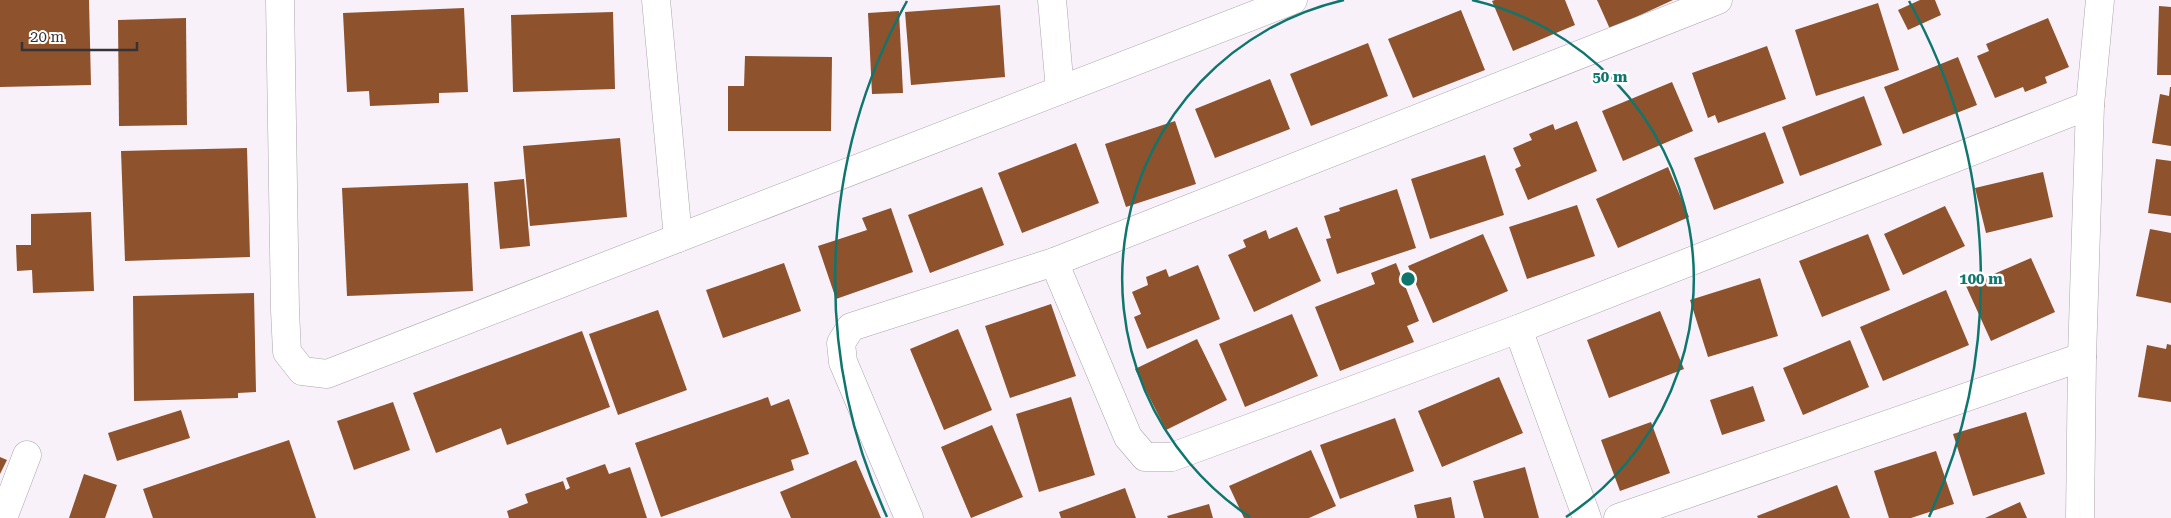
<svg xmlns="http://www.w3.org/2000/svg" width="2171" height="518" font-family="'Roboto Serif',serif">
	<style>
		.building { fill: #8e522c }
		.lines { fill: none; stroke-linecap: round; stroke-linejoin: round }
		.minor-casing { stroke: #aca5ac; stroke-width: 29 }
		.minor { stroke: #fff; stroke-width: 28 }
		.ring { fill: none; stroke: #0f766e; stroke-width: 2.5 }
		.centre { fill: #0f766e; stroke: #fff; stroke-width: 2.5 }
		.ring-label { font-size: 15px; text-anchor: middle; font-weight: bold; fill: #0f766e; stroke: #fff; stroke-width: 5; stroke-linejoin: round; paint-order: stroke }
	</style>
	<rect width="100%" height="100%" fill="#f9f1fa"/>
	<g class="building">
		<path d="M0,0H89L91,85L0,87Z"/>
		<path d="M1495,0H1565L1575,25L1513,51L1492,1Z"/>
		<path d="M1597,0H1673L1610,29Z"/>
		<path d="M1920,0H1935L1941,15L1908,30L1898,10Z"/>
		<path d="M1878,3L1899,70L1816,96L1795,30Z"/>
		<path d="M1000,5L1005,77L911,85L905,12Z"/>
		<path d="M2159,6L2171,7V75H2157Z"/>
		<path d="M464,8L468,92L439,93V103L370,106L369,91L347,92L343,13Z"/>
		<path d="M1461,10L1485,70L1413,98L1388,39Z"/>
		<path d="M899,11L903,93L872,94L868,13Z"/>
		<path d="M613,12L615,89L513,92L511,15Z"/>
		<path d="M186,18L187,125L119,126L118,20Z"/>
		<path d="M2048,18L2069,67L2045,77L2047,83L2025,92L2023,87L1995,98L1977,56L1989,51L1986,44Z"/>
		<path d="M1368,43L1388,96L1311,126L1290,74Z"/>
		<path d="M1767,46L1786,99L1718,123L1715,115L1708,118L1692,73Z"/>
		<path d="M745,56L832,57L831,131H728V86H744Z"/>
		<path d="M1958,57L1977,105L1903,134L1884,87Z"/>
		<path d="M1270,79L1290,129L1215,158L1195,109Z"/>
		<path d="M1672,82L1693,131L1623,161L1602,111Z"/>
		<path d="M2170,87H2171V146L2152,143L2160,94L2169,96Z"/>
		<path d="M1864,96L1882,145L1800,176L1782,127Z"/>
		<path d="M1175,121L1196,184L1126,207L1105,144Z"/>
		<path d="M1577,121L1597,171L1528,200L1515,169L1521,166L1513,148L1532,140L1529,134L1553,124L1555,130Z"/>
		<path d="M1765,132L1784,183L1714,210L1694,158Z"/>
		<path d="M620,138L627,217L530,226L523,146Z"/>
		<path d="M1076,143L1099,203L1022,233L998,173Z"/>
		<path d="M247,148L250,257L125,261L121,151Z"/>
		<path d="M1485,155L1504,215L1430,239L1411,179Z"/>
		<path d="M2156,159L2171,161V216L2148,213Z"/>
		<path d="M1668,167L1689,217L1618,248L1596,199Z"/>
		<path d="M2043,172L2053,217L1986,233L1975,188Z"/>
		<path d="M524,179L530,246L500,249L494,182Z"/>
		<path d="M468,183L473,291L347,296L342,188Z"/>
		<path d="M982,187L1004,245L930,273L908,215Z"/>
		<path d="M1397,189L1416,248L1337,274L1326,239L1331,238L1324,216L1340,211L1339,208Z"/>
		<path d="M1577,205L1595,256L1527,279L1509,227Z"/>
		<path d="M1945,206L1965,246L1903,275L1884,234Z"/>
		<path d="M891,208L913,272L836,299L818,246L867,230L862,218Z"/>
		<path d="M91,212L94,291L33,293L32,270L17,271L16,245H31V214Z"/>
		<path d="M1297,227L1321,281L1254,312L1228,255L1246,247L1243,240L1266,230L1269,239Z"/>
		<path d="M2150,229L2171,233V303L2136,296Z"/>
		<path d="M1483,234L1508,291L1433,323L1408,266Z"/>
		<path d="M1868,234L1890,290L1822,317L1799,261Z"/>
		<path d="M2031,258L2055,312L1991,341L1966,286Z"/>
		<path d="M784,263L801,311L723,338L706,290Z"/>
		<path d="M1396,263L1419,321L1407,326L1414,342L1340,371L1315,307L1375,284L1371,273Z"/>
		<path d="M1198,265L1220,319L1147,349L1134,317L1141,314L1132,292L1148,285L1146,277L1166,269L1169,277Z"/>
		<path d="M1760,278L1778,336L1708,357L1690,300Z"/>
		<path d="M1946,290L1969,345L1883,381L1860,327Z"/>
		<path d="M254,293L256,392L238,393V398L134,401L133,296Z"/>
		<path d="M1051,304L1076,376L1010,398L985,326Z"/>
		<path d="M658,310L687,390L618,415L589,334Z"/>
		<path d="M1660,311L1684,369L1609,398L1587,340Z"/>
		<path d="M1292,314L1318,376L1245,407L1219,344Z"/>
		<path d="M958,329L992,410L944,430L910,349Z"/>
		<path d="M582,331L610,407L507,445L501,428L436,453L413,393Z"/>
		<path d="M1197,339L1227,400L1166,430L1135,369Z"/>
		<path d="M1850,340L1869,387L1803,415L1783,368Z"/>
		<path d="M2167,344L2171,345V402L2138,397L2147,345L2166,349Z"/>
		<path d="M1499,377L1523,433L1442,467L1418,411Z"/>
		<path d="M1753,386L1765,421L1722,435L1710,400Z"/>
		<path d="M768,397L771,406L789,399L809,454L791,460L794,470L661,517L635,443Z"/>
		<path d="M1071,397L1095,475L1039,492L1016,414Z"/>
		<path d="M393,402L410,450L354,470L337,421Z"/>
		<path d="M181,410L190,438L117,461L108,433Z"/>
		<path d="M2026,412L2045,474L1973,496L1953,434Z"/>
		<path d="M1395,418L1414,471L1340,499L1320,445Z"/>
		<path d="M1651,422L1670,473L1620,491L1601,440Z"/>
		<path d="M992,425L1023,497L971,518L941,447Z"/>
		<path d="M289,440L316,518H153L143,489Z"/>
		<path d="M1311,450L1336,506L1309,518H1244L1229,486Z"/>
		<path d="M1936,451L1954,504L1911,518H1889L1874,471Z"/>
		<path d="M0,457L7,460L0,474Z"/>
		<path d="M856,460L881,518H791L780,492Z"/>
		<path d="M605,464L609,474L630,467L647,518H509L507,511L528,503L525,494L563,481L566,490L570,488L566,478Z"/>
		<path d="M1525,467L1539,518H1484L1473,481Z"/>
		<path d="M84,474L117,485L105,518H69Z"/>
		<path d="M1837,485L1850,518H1758L1757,516Z"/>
		<path d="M1125,488L1136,518H1061L1059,512Z"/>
		<path d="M1451,497L1455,518H1417L1414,505Z"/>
		<path d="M2020,502L2027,518H1985Z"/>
		<path d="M1209,504L1213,518H1168L1167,516Z"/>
	</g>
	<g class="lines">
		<defs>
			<g id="minor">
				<path d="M280,0L285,310L287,352L302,371L327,374L1293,0"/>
				<path d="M656,0L678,238"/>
				<path d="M1052,0L1060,90"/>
				<path d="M2090,105L2100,0"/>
				<path d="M1054,262L1128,437L1145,457H1172L1518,329L2090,105L2082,357L2080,518"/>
				<path d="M1518,329L1587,518"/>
				<path d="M3,518L27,455"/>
				<path d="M909,518L843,362L841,343L851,327L1054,262L1718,0"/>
				<path d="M1618,518L2082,357"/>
			</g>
		</defs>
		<use href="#minor" class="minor-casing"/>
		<use href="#minor" class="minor"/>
	</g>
	<g class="ring">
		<path d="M1250 517A286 286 0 0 1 1344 0M1472 0A286 286 0 0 1 1566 517"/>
		<path d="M887 517A573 573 0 0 1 907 1M1909 1A573 573 0 0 1 1929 517"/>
	</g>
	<circle cx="1408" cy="279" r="8" class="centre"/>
	<g class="ring-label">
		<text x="1610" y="82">50 m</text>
		<text x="1981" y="284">100 m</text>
	</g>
	<path d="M22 42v8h115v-8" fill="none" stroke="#363336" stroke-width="2.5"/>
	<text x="30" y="42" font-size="15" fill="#363336" stroke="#ffffff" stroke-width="4" paint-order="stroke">20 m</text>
</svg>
